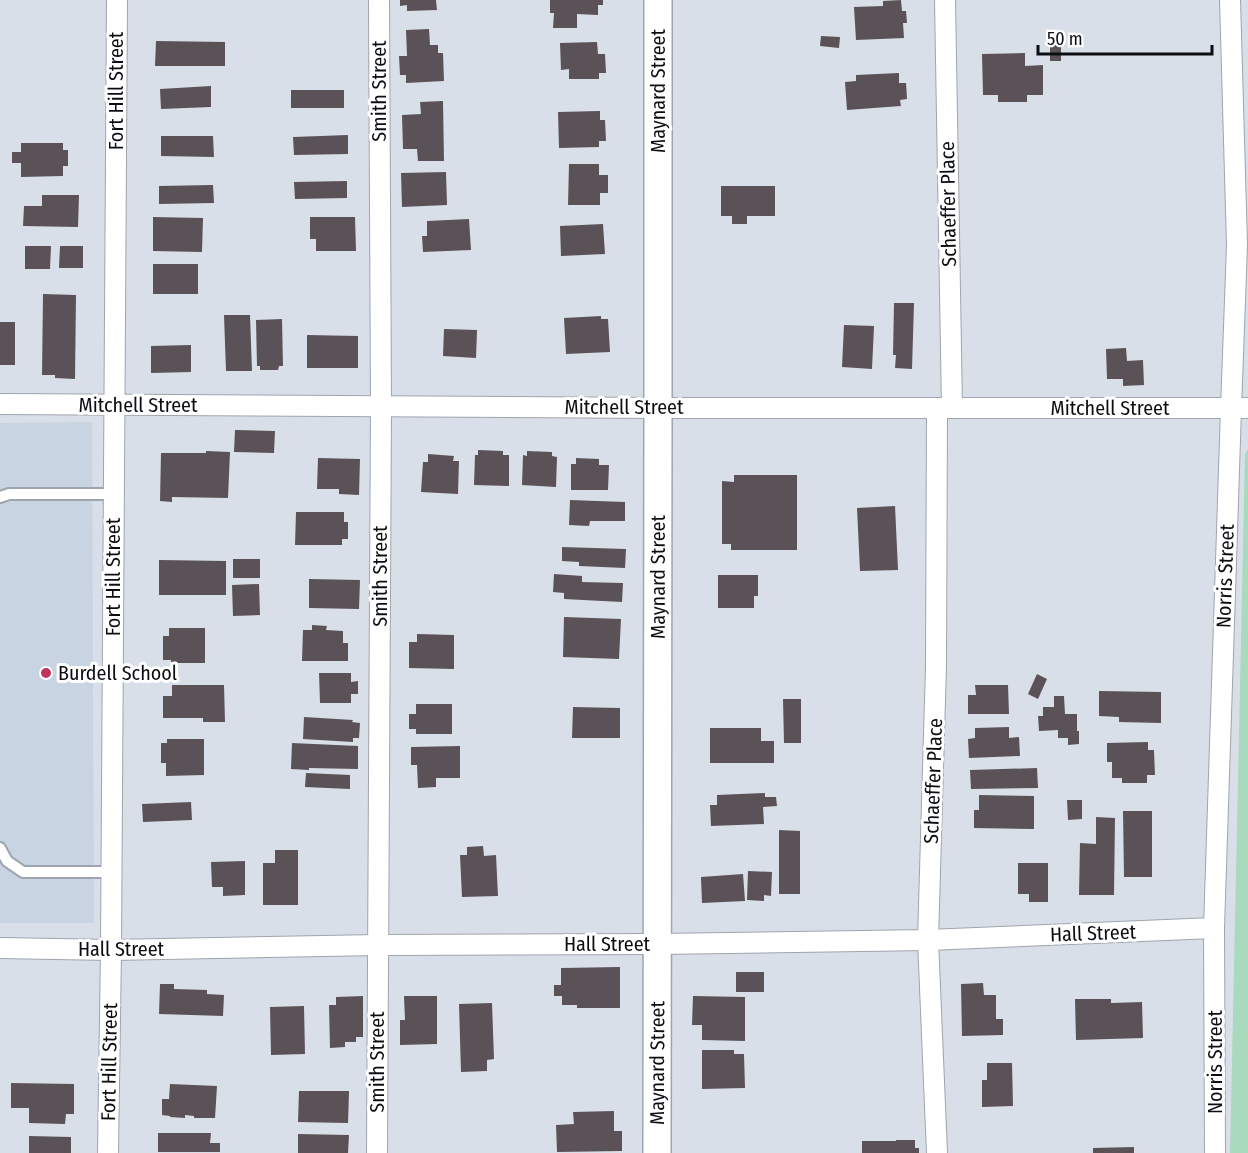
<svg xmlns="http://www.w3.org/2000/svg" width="1248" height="1153" font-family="'Fira Sans Condensed',sans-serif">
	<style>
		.built { fill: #c9d4e2 }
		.green { fill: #a9dabd }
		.building { fill: #5a5256 }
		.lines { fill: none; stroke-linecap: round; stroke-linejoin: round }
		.lane-casing { stroke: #9fa5ad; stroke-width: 14 }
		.street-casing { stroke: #9fa5ad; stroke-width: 22 }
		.secondary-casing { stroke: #9fa5ad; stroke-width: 30 }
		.lane { stroke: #fff; stroke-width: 10 }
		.street { stroke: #fff; stroke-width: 20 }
		.secondary { stroke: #fff; stroke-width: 27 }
		.poi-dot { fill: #c2335c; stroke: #fff; stroke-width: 2 }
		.labels { text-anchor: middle; stroke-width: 6; stroke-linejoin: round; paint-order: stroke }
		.street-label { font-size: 20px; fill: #0b0d10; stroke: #fff }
		.poi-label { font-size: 20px; fill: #0b0d10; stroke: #fff; text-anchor: start }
	</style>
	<rect width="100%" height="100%" fill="#d9dfe8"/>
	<path class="built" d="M92,422L94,923H0V423Z"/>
	<path class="green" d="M1248,449V1153H1230L1245,454Z"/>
	<g class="building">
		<path d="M400,0H436L437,10L407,11V5L400,6Z"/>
		<path d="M550,0H603V5H598V15L577,14V28H553L554,13H550Z"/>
		<path d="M901,0L902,11H906L907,23H903L904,38L856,40L854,7L883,6V1Z"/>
		<path d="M429,29L430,45H438V53H443L444,81L406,83V75H400L399,56H407L406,30Z"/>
		<path d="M821,36L840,37L839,48L820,46Z"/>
		<path d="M156,41L225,42V66H155Z"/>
		<path d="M597,42L598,54H605L606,73H599V79H569V69L561,70L560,43Z"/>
		<rect x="1050" y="43" width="11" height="18"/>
		<path d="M1025,53V66L1043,65V95H1027V102H998V95H983L982,54Z"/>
		<path d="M899,73V83H906L907,99L900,100L901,106L847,110L845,82L856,81V75Z"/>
		<path d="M211,86V107L161,109L160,89Z"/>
		<rect x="291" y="90" width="53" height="18"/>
		<path d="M443,101L444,161H418L417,149H403L402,115L421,114L420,102Z"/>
		<path d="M600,111V120H605L606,141H599V147L559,148L558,112Z"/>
		<path d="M348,135V154L294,155L293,137Z"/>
		<path d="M161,136H213L214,157L161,156Z"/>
		<path d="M21,143H63V150H68V166H63V176L21,177V163H12V152H21Z"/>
		<path d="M569,164H599V175H608V193H600V205H568Z"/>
		<path d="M446,172L447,205L402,207L401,173Z"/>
		<path d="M347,181V198L295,199L294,182Z"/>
		<path d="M213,185L214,203L159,204V186Z"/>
		<path d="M721,186H775V216H747V224H732V216H721Z"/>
		<path d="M42,195H79L78,227L23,226L24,206H42Z"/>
		<path d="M153,217L203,218L202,252L153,251Z"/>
		<path d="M310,217H355L356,251H316V239H310Z"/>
		<path d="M469,219L471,250L423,252L422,236H427V221Z"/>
		<path d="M603,224L605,254L561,256L560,226Z"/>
		<path d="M25,246H51L50,269H25Z"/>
		<path d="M60,246H83V268H59Z"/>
		<rect x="153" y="264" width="45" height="30"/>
		<path d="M43,294L76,295L75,379L55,378V375H42Z"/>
		<path d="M894,303H914L912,369L895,368L896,355H893Z"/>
		<path d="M224,315H250L252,371H226Z"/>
		<path d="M601,316V319H608L610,352L566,354L564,318Z"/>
		<path d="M282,319L283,366H279L278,370H260V366H257L256,320Z"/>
		<rect x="0" y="322" width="15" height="43"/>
		<path d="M844,325L874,326L872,369L842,367Z"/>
		<path d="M444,329L477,330L476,358L443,356Z"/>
		<path d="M307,335L358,336V368H307Z"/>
		<path d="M191,345V372L151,373V346Z"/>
		<path d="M1126,348L1127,361L1143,360L1144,385L1123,386V379H1107L1106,349Z"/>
		<path d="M235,430L275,431L274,453L234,452Z"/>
		<path d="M478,450L503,451V455H509V486L474,485L475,455H478Z"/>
		<path d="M206,451L230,452L228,498L172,497V502L160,501L161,453H206Z"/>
		<path d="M527,451L552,452V456L557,457L556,487L522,485L523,455L527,456Z"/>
		<path d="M428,454L454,456L453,461H459L458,494L421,492L423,462H428Z"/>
		<path d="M318,458L360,459L359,495L339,494V489H317Z"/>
		<path d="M576,458L599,459V465H609L608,490H571V464H576Z"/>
		<path d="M734,475H797V550H731V544H722V481L734,482Z"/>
		<path d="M570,500L625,502V521H590L589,526L569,525Z"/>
		<path d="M895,506L898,570L860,571L857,508Z"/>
		<path d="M296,512H344V522H348V539H342V545H295Z"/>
		<path d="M562,547L626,549L625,568L579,566V562L562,561Z"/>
		<rect x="233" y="559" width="27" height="19"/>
		<path d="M159,560L226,561V595H159Z"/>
		<path d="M554,574L582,576V582L623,583L622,602L564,599V593L553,592Z"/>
		<path d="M718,575H758V596H754V608H718Z"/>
		<path d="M309,579L360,580L359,609L309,608Z"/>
		<path d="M259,584L260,615L233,616L232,585Z"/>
		<path d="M564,617L621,619L619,659L563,657Z"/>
		<path d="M312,625L327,626L326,630L343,631V643H348V661H302L303,630H312Z"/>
		<path d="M169,628H205V663H171V660H163V636H169Z"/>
		<path d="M417,634L454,635V669L409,668V642H417Z"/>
		<path d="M319,673H351V682L358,681V694H351V703H320Z"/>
		<path d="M1037,674L1047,679L1038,699L1028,694Z"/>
		<path d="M172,685H224L225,722H203V718H163V696H172Z"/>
		<path d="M975,685H1008L1009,714H968V695H976Z"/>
		<path d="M1099,691L1161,692V723L1119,722V717L1099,716Z"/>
		<path d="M1054,696H1064L1065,714H1077V731H1079V744L1068,745V738H1058V730L1039,731L1038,716H1043V707H1054Z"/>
		<path d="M783,699H801V743H784Z"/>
		<path d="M416,704H452V734H416V729H409V714H416Z"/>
		<path d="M573,707L620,708V738H572Z"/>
		<path d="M304,717L353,720L352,722L360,723L359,738H353V742L303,739Z"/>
		<path d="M1009,727V738L1019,737L1020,756L969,758L968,739L975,738V728Z"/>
		<path d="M710,728H761V741H774V763H710Z"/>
		<path d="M167,739H204V775L166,776V763H161V743H167Z"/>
		<path d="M1148,742V750H1154L1155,775H1147V783H1122V778H1112V762H1107V743Z"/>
		<path d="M292,743L358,746V769L309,768V770L291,769Z"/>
		<path d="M460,746V778H436V787L418,788L417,765H411V747Z"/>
		<path d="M1037,768L1038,788L971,789L970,770Z"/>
		<path d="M306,773L350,775V789L305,787Z"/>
		<path d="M765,793V797H776L777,806L763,807L764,824L711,826L710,805H717V795Z"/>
		<path d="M979,795L1034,796V829L974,828V810H979Z"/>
		<path d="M1067,800H1082V819L1068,820Z"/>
		<path d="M191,802L192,820L143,822L142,804Z"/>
		<path d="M1123,811H1152V877H1124Z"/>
		<path d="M1096,817L1115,818L1114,895H1079L1080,843L1096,844Z"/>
		<path d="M779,830L800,831V894H779Z"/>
		<path d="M483,846L484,856L496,855L498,896L462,897L460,855H467V847Z"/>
		<path d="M275,850H298V905H263V863H275Z"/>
		<path d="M245,861V895L223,896V887H212L211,862Z"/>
		<path d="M1018,863H1048V902H1029V894H1018Z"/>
		<path d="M748,871L772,872L771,896L764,895V901L747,900Z"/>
		<path d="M743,874L745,901L702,903L701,877Z"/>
		<path d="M620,967V1008H577V1005H562V996H554V985H561V968Z"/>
		<rect x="736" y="972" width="28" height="20"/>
		<path d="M983,983L984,995H996V1019H1003V1035L962,1036L961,984Z"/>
		<path d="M160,984H174V989L207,990V994L224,995L223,1016L159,1014Z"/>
		<path d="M363,996V1037H356V1042H345V1047L330,1048L329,1005H336V997Z"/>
		<path d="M404,996H437V1044L400,1045V1020H405Z"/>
		<path d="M693,996L745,997V1041L702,1040V1025H692Z"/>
		<path d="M1075,999H1111V1003L1142,1002L1143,1038L1076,1040Z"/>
		<path d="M492,1003L494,1059L487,1060V1071L461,1072L459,1004Z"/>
		<path d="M304,1006L305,1054L271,1055L270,1007Z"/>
		<path d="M702,1050H734V1054H744L745,1088L702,1089Z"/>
		<path d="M987,1063H1012L1013,1106L982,1107V1080H987Z"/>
		<path d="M11,1083L74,1084V1114H66L65,1124L29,1123V1108H11Z"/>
		<path d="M170,1084L217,1086L215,1118H194V1116L185,1115V1118L170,1117V1116L162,1115V1099H169Z"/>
		<path d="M299,1091H349L348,1123L298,1122Z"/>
		<path d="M614,1111V1131H622V1151L557,1152L556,1125L574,1124L573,1112Z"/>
		<path d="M158,1133H211L210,1143H220V1152H158Z"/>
		<path d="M298,1134L349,1135L348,1153H298Z"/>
		<path d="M29,1136L71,1137V1153H29Z"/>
		<path d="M896,1140H915V1148H919V1153H862V1141H896Z"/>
		<path d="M1134,1147V1153H1093V1148Z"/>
	</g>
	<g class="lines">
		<defs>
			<g id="lane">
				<path d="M0,497L9,494H113"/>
				<path d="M0,848L7,861L23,872H111"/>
			</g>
			<g id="street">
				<path d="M945,0L952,408"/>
				<path d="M0,404L658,408H1248"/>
				<path d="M0,948L111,950L378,945L658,944L928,940L1214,928"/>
				<path d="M108,1153L111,950L117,0"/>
				<path d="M377,1153L381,406L379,0"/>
				<path d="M937,1153L928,940L936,666L937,408"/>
				<path d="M1215,1153L1214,928L1231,409L1237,245L1230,0"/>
			</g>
			<g id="secondary">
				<path id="s1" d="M657,1153L658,408V0"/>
			</g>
		</defs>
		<use href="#lane" class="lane-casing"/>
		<use href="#street" class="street-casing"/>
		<use href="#secondary" class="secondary-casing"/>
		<use href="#lane" class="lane"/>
		<use href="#street" class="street"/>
		<use href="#secondary" class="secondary"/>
	</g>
	<circle class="poi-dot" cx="46" cy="673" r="6"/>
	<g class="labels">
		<g class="street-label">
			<text transform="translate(116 91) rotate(-90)" y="7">Fort Hill Street</text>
			<text transform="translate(379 91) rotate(-90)" y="7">Smith Street</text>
			<text transform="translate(658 91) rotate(-90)" y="7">Maynard Street</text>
			<text transform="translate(948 204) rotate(-91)" y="7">Schaeffer Place</text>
			<text x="138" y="412">Mitchell Street</text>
			<text x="624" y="414">Mitchell Street</text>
			<text x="1110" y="415">Mitchell Street</text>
			<text transform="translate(380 576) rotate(-90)" y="7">Smith Street</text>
			<text transform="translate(1225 576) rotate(-88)" y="7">Norris Street</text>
			<text transform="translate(113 577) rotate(-90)" y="7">Fort Hill Street</text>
			<text dy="7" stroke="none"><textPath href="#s1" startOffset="576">Maynard Street</textPath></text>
			<text transform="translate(933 781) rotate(-88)" y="7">Schaeffer Place</text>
			<text transform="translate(1093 933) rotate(-2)" y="7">Hall Street</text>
			<text x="607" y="951">Hall Street</text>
			<text x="121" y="956">Hall Street</text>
			<text transform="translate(109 1062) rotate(-89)" y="7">Fort Hill Street</text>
			<text transform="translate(377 1062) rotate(-90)" y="7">Smith Street</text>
			<text dy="7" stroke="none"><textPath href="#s1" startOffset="90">Maynard Street</textPath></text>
			<text transform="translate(1215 1062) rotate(-90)" y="7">Norris Street</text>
		</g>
		<g class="poi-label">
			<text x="58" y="680">Burdell School</text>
		</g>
	</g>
	<path d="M1038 45v9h174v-9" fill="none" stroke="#0b0d10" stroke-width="3"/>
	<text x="1047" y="45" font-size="18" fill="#0b0d10" stroke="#ffffff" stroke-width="4.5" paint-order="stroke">50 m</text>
</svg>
